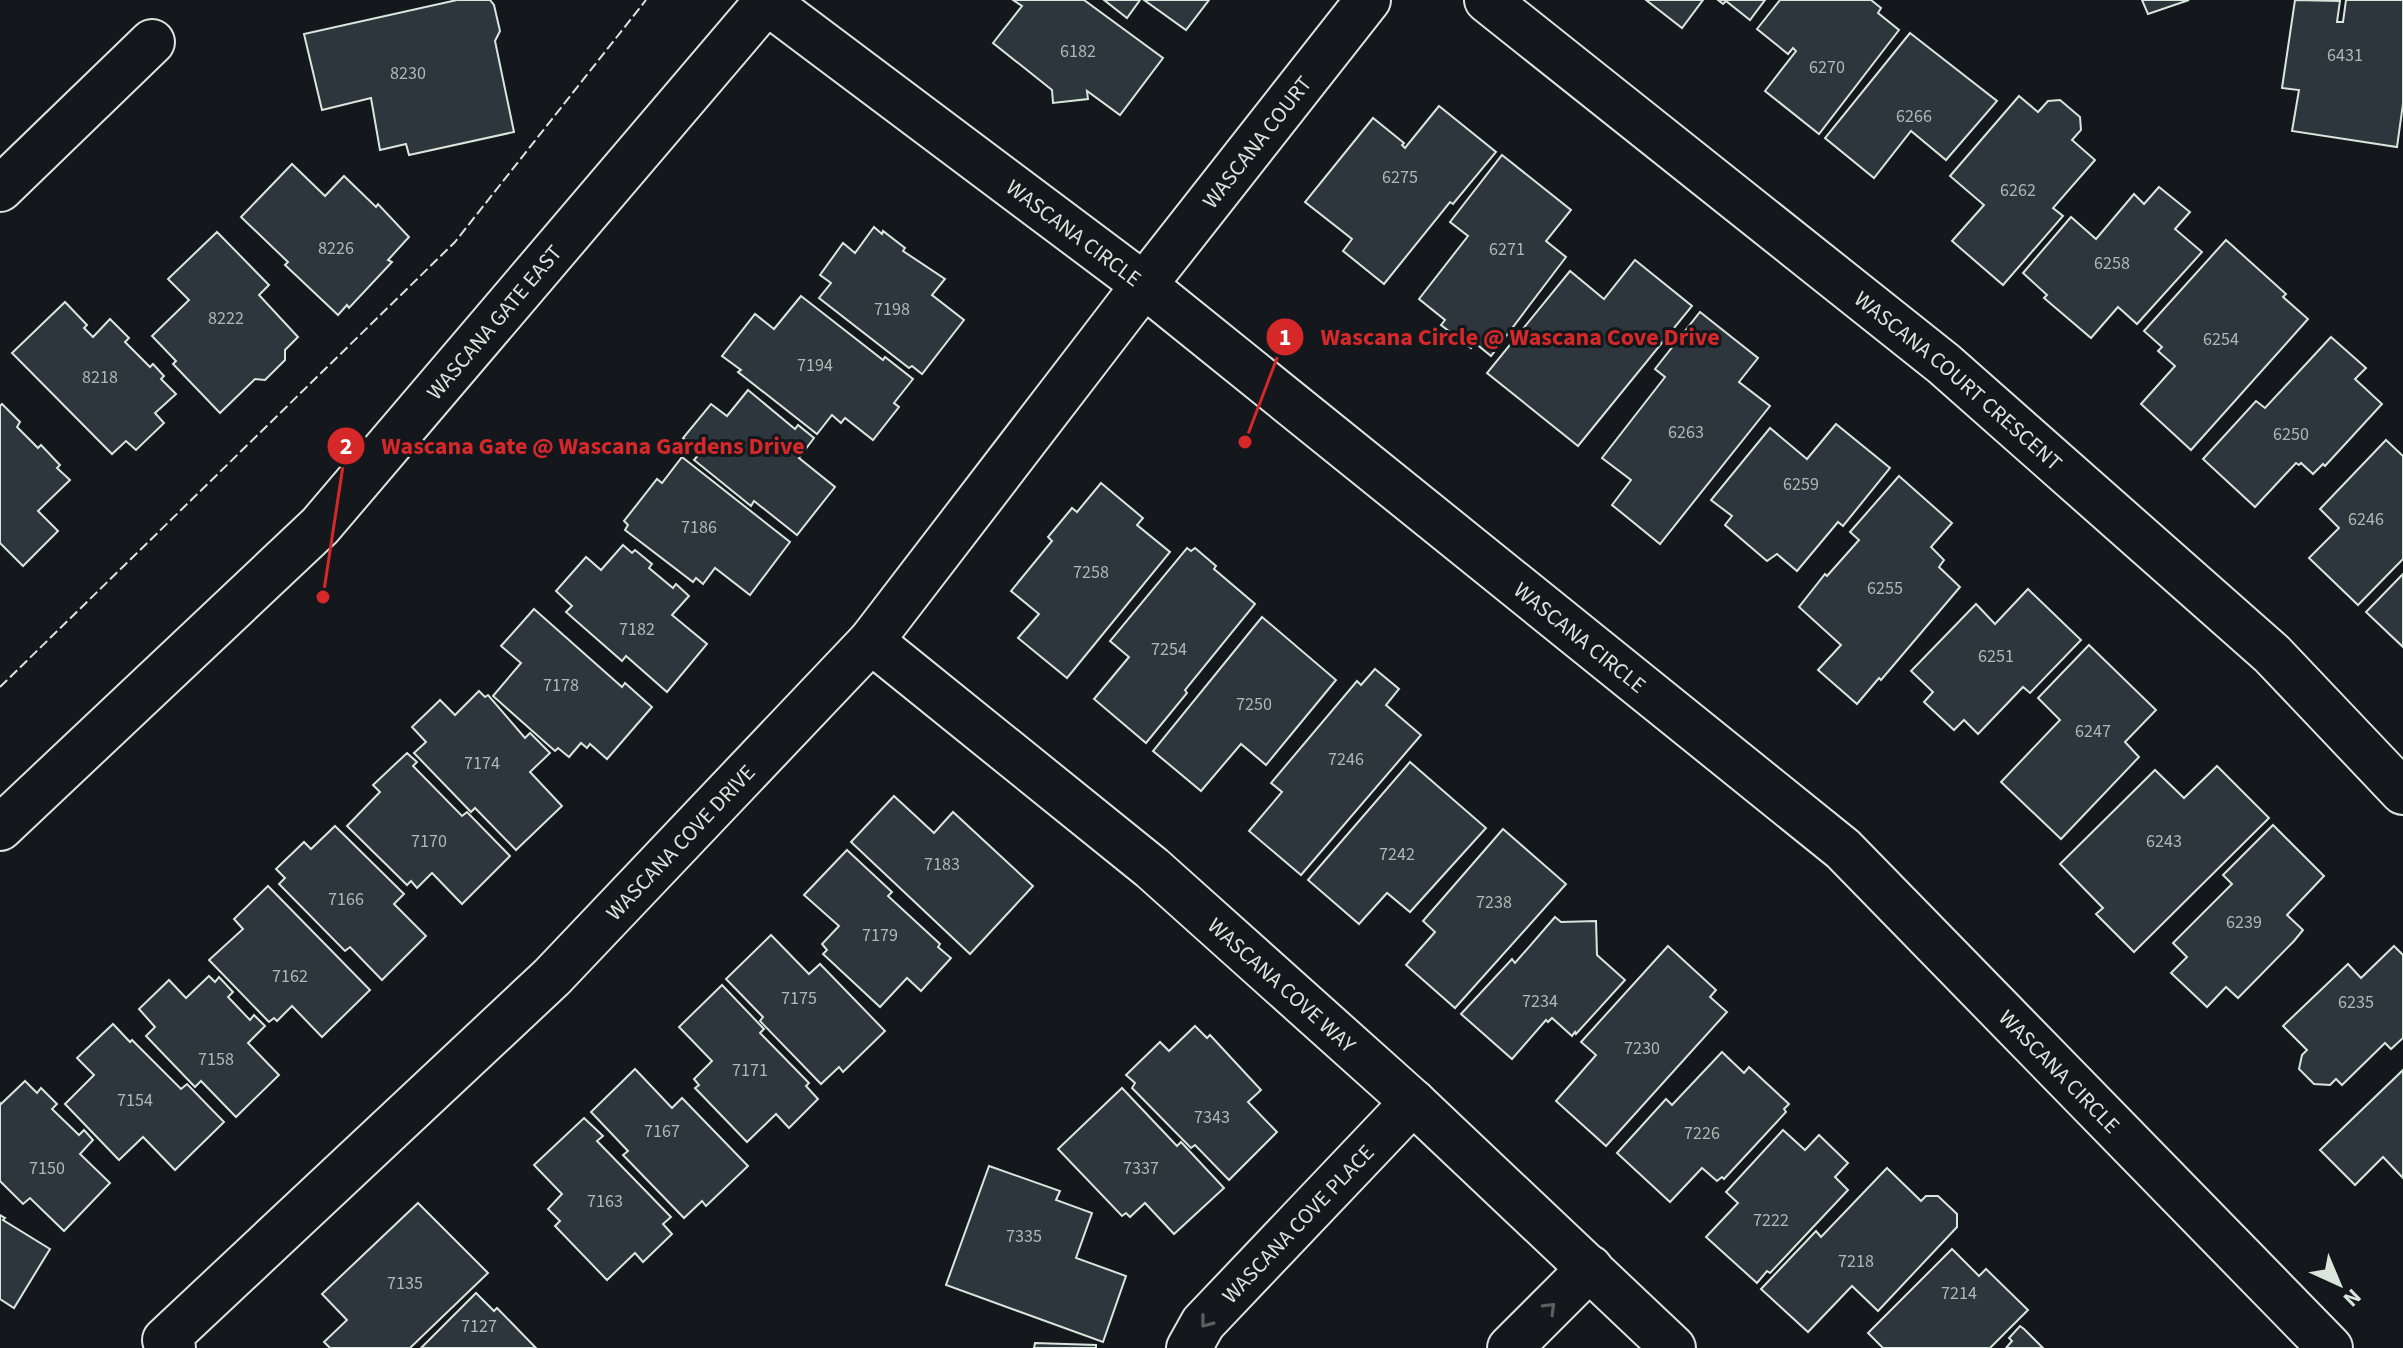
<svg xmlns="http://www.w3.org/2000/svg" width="2403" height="1348" font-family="'Source Sans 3',sans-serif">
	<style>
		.building { fill: #2c363c; stroke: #d8e6dc; stroke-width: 2 }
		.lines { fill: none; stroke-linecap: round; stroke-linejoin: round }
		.minor-casing { stroke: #d8e6dc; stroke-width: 48 }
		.tertiary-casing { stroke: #d8e6dc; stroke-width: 48 }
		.minor { stroke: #14181c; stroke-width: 44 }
		.tertiary { stroke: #14181c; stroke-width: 44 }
		.fence { stroke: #d8e6dc; stroke-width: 2; stroke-dasharray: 10 4; stroke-linecap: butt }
		.oneway { stroke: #59605f }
		.labels { text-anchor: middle; stroke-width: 6; stroke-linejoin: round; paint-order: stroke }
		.number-label { font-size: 18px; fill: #adbab4 }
		.street-label { font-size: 22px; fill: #d8e6dc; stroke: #14181c }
		.leader { fill: none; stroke: #d62828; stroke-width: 3 }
		.callout-dot { fill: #d62828; stroke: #14181c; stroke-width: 3 }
		.mark-label { font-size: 24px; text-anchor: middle; font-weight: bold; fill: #fff }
		.callout-label { font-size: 24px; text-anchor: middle; font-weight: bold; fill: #d62828; stroke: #14181c; stroke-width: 6; stroke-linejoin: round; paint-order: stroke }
	</style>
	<rect width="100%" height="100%" fill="#14181c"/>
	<g class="building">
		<path d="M457,0H490L494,5L500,31L495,41L514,132L409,155L406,144L380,150L371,98L322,110L304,34Z"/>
		<path d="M1013,0H1084L1163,58L1120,115L1087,91L1088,99L1053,103L1052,90L993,43L1022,6Z"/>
		<path d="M1104,0H1140L1127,18Z"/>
		<path d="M1144,0H1209L1186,30Z"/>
		<path d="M1646,0H1703L1682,28Z"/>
		<path d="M1718,0H1765L1750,20L1726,1L1723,4Z"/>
		<path d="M1780,0H1871L1881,8L1878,13L1899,30L1819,134L1765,91L1796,51L1793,48L1788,54L1757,29Z"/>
		<path d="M2142,0H2189L2148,14Z"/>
		<path d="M2295,0L2340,1L2337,22H2343L2346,0H2403V104L2397,147L2292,131L2299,90L2282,88Z"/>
		<path d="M1910,33L1997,101L1946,160L1911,131L1874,178L1825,138Z"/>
		<path d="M2019,96L2038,112L2048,101L2060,100L2080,117L2081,130L2072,140L2095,160L2053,208L2063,216L2003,285L1952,241L1984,205L1950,176Z"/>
		<path d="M1439,106L1496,152L1453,204L1450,202L1384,284L1343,251L1352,239L1305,202L1373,118L1404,143L1402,145L1405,148Z"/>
		<path d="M1502,155L1571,210L1546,241L1566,257L1491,356L1475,343L1471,348L1441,325L1445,320L1419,299L1468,236L1450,222Z"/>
		<path d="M292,164L325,196L344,176L376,207L378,204L409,237L388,260L392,262L349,308L347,305L338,315L285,265L288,262L241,217Z"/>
		<path d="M2159,187L2190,212L2175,229L2202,252L2137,324L2118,307L2091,338L2044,298L2047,295L2023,273L2071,217L2096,239L2134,194L2144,204Z"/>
		<path d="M874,227L882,234L883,231L905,248L903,251L945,279L932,295L964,320L922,374L912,366L909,368L819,298L831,283L820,275L843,243L855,253Z"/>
		<path d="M217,232L269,285L259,295L298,337L285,350V360L265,380L255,379L220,413L173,364L176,361L152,336L189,300L168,279Z"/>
		<path d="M2226,240L2286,294L2283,297L2308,319L2191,450L2141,404L2175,366L2158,351L2162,347L2144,331Z"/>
		<path d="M1635,260L1692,306L1578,446L1487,373L1570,271L1604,299Z"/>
		<path d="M801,296L883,360L885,357L913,379L894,403L899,407L873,440L845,418L841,423L832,415L817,434L738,372L741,370L722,356L755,314L774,329Z"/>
		<path d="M65,302L87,325L84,328L93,337L110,319L129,338L125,342L150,367L153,364L164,376L161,379L176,394L155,413L164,423L136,450L126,441L112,454L12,353Z"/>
		<path d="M1700,312L1758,358L1739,382L1770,406L1660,544L1612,505L1631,480L1602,458L1665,377L1655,369Z"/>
		<path d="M2331,337L2366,368L2355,379L2382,404L2325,466L2323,464L2313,474L2301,463L2299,465L2296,463L2255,507L2203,459L2256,401L2265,408Z"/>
		<path d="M748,390L795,429L798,425L814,438L799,458L835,487L797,535L754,501L751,506L694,460L701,452L683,438L711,404L727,416Z"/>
		<path d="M2,404L20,422L17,427L38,448L41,445L60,465L57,468L70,480L38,511L58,531L23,566L0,543V406Z"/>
		<path d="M1836,424L1890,468L1843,526L1838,522L1797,571L1777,554L1767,561L1725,525L1732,516L1711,500L1770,428L1807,459Z"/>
		<path d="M2386,440L2403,456V559L2358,605L2309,558L2339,528L2320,509Z"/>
		<path d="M682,457L790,542L750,595L715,568L703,584L696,578L693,582L625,530L628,525L624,521L657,479L662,483Z"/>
		<path d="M1899,476L1952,523L1931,547L1944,560L1939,567L1960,587L1881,680L1879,678L1857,704L1818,670L1841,645L1799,607L1825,574L1827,576L1859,540L1850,532Z"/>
		<path d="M1101,483L1143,518L1137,525L1170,552L1067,678L1018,638L1039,614L1011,591L1052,541L1048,537L1072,508L1077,512Z"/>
		<path d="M623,545L632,553L635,550L652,564L649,568L673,588L676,584L689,596L672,615L707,644L667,692L626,656L622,661L566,612L572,606L556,591L586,557L601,570Z"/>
		<path d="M1187,548L1191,551L1195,548L1216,566L1214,569L1255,604L1185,690L1187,693L1146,743L1094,699L1129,657L1110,641Z"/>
		<path d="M2403,574V647L2366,612Z"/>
		<path d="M2028,589L2081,640L2030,693L2023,687L1978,734L1964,720L1954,730L1924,702L1933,692L1911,671L1976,604L1995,624Z"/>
		<path d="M534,609L622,687L625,683L652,707L607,759L590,744L587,748L581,743L569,757L558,748L555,751L493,696L521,663L501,646Z"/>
		<path d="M1262,617L1336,680L1266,765L1241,744L1201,791L1153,751Z"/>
		<path d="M2089,645L2156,710L2125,742L2139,757L2061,839L2001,782L2060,720L2038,698Z"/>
		<path d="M1375,669L1399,689L1386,705L1421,735L1301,875L1249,831L1282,792L1271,783L1357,681L1361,685Z"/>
		<path d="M479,691L485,697L488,695L525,738L530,733L550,753L530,772L562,806L516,850L475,808L471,812L414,753L426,742L412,727L437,703L440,700L455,715Z"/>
		<path d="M407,753L417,762L413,766L462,816L467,812L510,856L462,904L432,873L417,888L411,881L407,885L347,826L380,792L373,785Z"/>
		<path d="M1410,762L1486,828L1410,912L1387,893L1359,924L1308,880Z"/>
		<path d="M2217,766L2269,818L2134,952L2096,914L2103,908L2060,864L2155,770L2184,798Z"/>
		<path d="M894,796L934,833L953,812L1033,886L970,954L851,842Z"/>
		<path d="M2273,825L2324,876L2287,915L2303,930L2294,941L2238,998L2226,987L2207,1007L2171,973L2187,957L2173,943L2232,884L2223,875Z"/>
		<path d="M335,826L404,894L394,904L426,936L382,980L350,947L345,951L279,884L285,878L276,869L304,842L311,849Z"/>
		<path d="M1503,829L1566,884L1455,1008L1406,965L1435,932L1423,921Z"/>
		<path d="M847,850L892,892L888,896L940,944L938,947L951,958L921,991L907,978L880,1007L823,954L827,950L822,944L839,926L804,895Z"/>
		<path d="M268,886L370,990L322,1037L292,1006L277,1021L274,1018L269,1022L209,960L243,929L234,919Z"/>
		<path d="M1555,917L1561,922L1596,921L1597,955L1625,980L1576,1034L1575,1032L1572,1036L1552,1018L1548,1022L1546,1020L1512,1059L1461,1014L1512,959L1515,963Z"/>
		<path d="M771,935L809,974L820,964L885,1031L843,1072L839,1067L821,1084L760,1021L763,1017L726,979Z"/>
		<path d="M1668,946L1716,990L1710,997L1727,1012L1606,1146L1556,1101L1596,1055L1581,1042Z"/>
		<path d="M2394,946L2403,955V1038L2391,1049L2385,1043L2342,1085L2336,1079L2330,1085L2314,1084L2299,1069L2302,1055L2307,1050L2283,1026L2348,964L2361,978Z"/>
		<path d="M209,976L215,982L219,977L233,992L228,997L250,1020L254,1015L265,1026L248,1043L279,1075L236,1117L201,1081L195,1087L146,1036L155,1027L139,1009L169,980L186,998Z"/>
		<path d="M722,985L764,1029L760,1033L809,1083L806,1086L818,1099L789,1128L776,1114L747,1142L695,1088L699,1085L694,1079L712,1061L679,1027Z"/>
		<path d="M113,1024L130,1042L132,1040L181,1089L187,1084L224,1122L175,1170L143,1137L119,1160L65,1104L94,1075L77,1058Z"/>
		<path d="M1195,1026L1207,1038L1210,1035L1261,1090L1248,1102L1277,1132L1229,1180L1195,1145L1191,1148L1132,1088L1135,1083L1126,1075L1160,1042L1169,1051Z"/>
		<path d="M1722,1052L1744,1073L1749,1067L1789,1104L1784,1109L1786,1112L1724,1179L1722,1177L1717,1181L1702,1168L1670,1202L1617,1153L1666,1099L1672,1105Z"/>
		<path d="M635,1069L672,1108L682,1098L748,1166L706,1206L702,1201L684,1218L623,1155L628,1151L591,1112Z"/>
		<path d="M2403,1070V1178L2383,1157L2355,1185L2320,1150Z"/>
		<path d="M25,1081L37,1093L41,1088L57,1104L52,1109L79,1135L84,1130L93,1140L80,1154L110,1183L64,1231L30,1198L23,1204L0,1181V1103L1,1104Z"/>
		<path d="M1122,1088L1177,1146L1181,1142L1224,1188L1174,1234L1145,1203L1130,1217L1126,1213L1122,1216L1058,1149Z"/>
		<path d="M584,1118L603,1136L597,1141L671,1217L663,1224L672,1234L643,1262L635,1253L607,1280L555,1226L560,1221L548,1209L562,1194L534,1165Z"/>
		<path d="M1783,1130L1805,1150L1819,1135L1848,1163L1835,1177L1848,1190L1770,1273L1767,1271L1757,1283L1706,1237L1738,1203L1726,1192Z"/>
		<path d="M989,1166L1060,1191L1056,1200L1092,1213L1076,1258L1126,1276L1103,1342L946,1285Z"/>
		<path d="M1887,1168L1921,1201L1926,1196H1938L1957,1214V1227L1878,1311L1852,1286L1808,1332L1761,1289L1816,1231L1821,1237Z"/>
		<path d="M418,1203L488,1273L410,1348H330L324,1342L347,1320L322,1294Z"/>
		<path d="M0,1215L5,1218L3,1220L50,1249L14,1308L0,1299Z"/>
		<path d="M1952,1249L1979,1276L1986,1269L2028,1310L1990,1348H1883L1868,1333Z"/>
		<path d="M476,1293L494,1311L497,1308L536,1348H421Z"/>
		<path d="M2020,1326L2024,1329L2043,1348H2006L2012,1341L2009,1338Z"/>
		<path d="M1035,1343L1096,1345V1348H1034Z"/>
	</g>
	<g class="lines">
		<defs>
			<g id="minor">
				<path id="s1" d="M1487,0L1944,364L2272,654L2403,792"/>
				<path d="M0,189L152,42"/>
				<path id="s2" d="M871,641L1152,868L1413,1102L1673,1348"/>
				<path id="s3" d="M173,1348L165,1340L552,977L871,641L1144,285L1368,0"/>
				<path id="s4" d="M1189,1348L1203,1323L1413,1102"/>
				<path d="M1510,1348L1590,1268"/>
			</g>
			<g id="tertiary">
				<path id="s5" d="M767,2L1144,285L1843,849L2330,1348"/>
				<path id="s6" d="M0,828L320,526L768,0"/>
			</g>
		</defs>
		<use href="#minor" class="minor-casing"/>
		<use href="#tertiary" class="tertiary-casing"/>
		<use href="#minor" class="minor"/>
		<use href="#tertiary" class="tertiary"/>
		<path class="fence" d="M0,687L455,242L646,0"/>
	</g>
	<defs><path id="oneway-chevron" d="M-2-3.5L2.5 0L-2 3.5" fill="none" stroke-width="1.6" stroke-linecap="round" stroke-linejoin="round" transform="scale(2)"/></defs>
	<g class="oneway">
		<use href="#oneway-chevron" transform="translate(1550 1308) rotate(-45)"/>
		<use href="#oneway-chevron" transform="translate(1206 1322) rotate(128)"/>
	</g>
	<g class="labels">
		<g class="number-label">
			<text x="1078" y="57">6182</text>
			<text x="2345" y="61">6431</text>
			<text x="1827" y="73">6270</text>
			<text x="408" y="79">8230</text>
			<text x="1914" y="122">6266</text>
			<text x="1400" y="183">6275</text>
			<text x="2018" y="196">6262</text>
			<text x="336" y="254">8226</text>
			<text x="1507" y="255">6271</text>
			<text x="2112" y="269">6258</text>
			<text x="892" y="315">7198</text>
			<text x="226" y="324">8222</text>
			<text x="2221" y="345">6254</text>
			<text x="815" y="371">7194</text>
			<text x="100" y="383">8218</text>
			<text x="1686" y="438">6263</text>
			<text x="2291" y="440">6250</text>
			<text x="1801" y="490">6259</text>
			<text x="2366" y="525">6246</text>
			<text x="699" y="533">7186</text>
			<text x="1091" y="578">7258</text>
			<text x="1885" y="594">6255</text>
			<text x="637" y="635">7182</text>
			<text x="1169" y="655">7254</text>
			<text x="1996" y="662">6251</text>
			<text x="561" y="691">7178</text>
			<text x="1254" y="710">7250</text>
			<text x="2093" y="737">6247</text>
			<text x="1346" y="765">7246</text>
			<text x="482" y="769">7174</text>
			<text x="429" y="847">7170</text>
			<text x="2164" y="847">6243</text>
			<text x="1397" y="860">7242</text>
			<text x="942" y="870">7183</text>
			<text x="346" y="905">7166</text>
			<text x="1494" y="908">7238</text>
			<text x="2244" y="928">6239</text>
			<text x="880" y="941">7179</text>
			<text x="290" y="982">7162</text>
			<text x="799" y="1004">7175</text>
			<text x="1540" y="1007">7234</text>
			<text x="2356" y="1008">6235</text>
			<text x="1642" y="1054">7230</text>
			<text x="216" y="1065">7158</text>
			<text x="750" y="1076">7171</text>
			<text x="135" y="1106">7154</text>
			<text x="1212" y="1123">7343</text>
			<text x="662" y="1137">7167</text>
			<text x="1702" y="1139">7226</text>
			<text x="47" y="1174">7150</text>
			<text x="1141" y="1174">7337</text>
			<text x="605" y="1207">7163</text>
			<text x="1771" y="1226">7222</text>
			<text x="1024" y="1242">7335</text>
			<text x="1856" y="1267">7218</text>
			<text x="405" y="1289">7135</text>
			<text x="1959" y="1299">7214</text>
			<text x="479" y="1332">7127</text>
		</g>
		<g class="street-label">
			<text dy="8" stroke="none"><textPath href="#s3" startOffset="1636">WASCANA COURT</textPath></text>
			<text dy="8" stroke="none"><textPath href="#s5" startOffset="384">WASCANA CIRCLE</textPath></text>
			<text dy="8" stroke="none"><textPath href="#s6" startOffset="708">WASCANA GATE EAST</textPath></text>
			<text dy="8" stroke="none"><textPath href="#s1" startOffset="606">WASCANA COURT CRESCENT</textPath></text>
			<text dy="8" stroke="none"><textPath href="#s5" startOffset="1032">WASCANA CIRCLE</textPath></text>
			<text dy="8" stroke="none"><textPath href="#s3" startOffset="728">WASCANA COVE DRIVE</textPath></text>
			<text dy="8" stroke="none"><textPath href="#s2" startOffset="536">WASCANA COVE WAY</textPath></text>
			<text dy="8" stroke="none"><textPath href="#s5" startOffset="1680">WASCANA CIRCLE</textPath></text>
			<text dy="8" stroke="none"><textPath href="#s4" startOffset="166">WASCANA COVE PLACE</textPath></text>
		</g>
	</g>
	<path class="leader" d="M1245 442L1285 337M323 597L346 446"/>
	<g class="callout-dot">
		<circle cx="1245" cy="442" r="8"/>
		<circle cx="323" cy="597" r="8"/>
		<circle cx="1285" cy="337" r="20"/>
		<circle cx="346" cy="446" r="20"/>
	</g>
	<g class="mark-label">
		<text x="1285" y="345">1</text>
		<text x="346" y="454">2</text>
	</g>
	<g class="callout-label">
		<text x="1520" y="345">Wascana Circle @ Wascana Cove Drive</text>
		<text x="593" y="454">Wascana Gate @ Wascana Gardens Drive</text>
	</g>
	<g transform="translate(2339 1284) rotate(136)" stroke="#14181c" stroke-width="6" paint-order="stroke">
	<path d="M0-6L14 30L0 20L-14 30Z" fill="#d8e6dc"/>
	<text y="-12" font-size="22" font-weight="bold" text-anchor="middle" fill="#d8e6dc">N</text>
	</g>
</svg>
